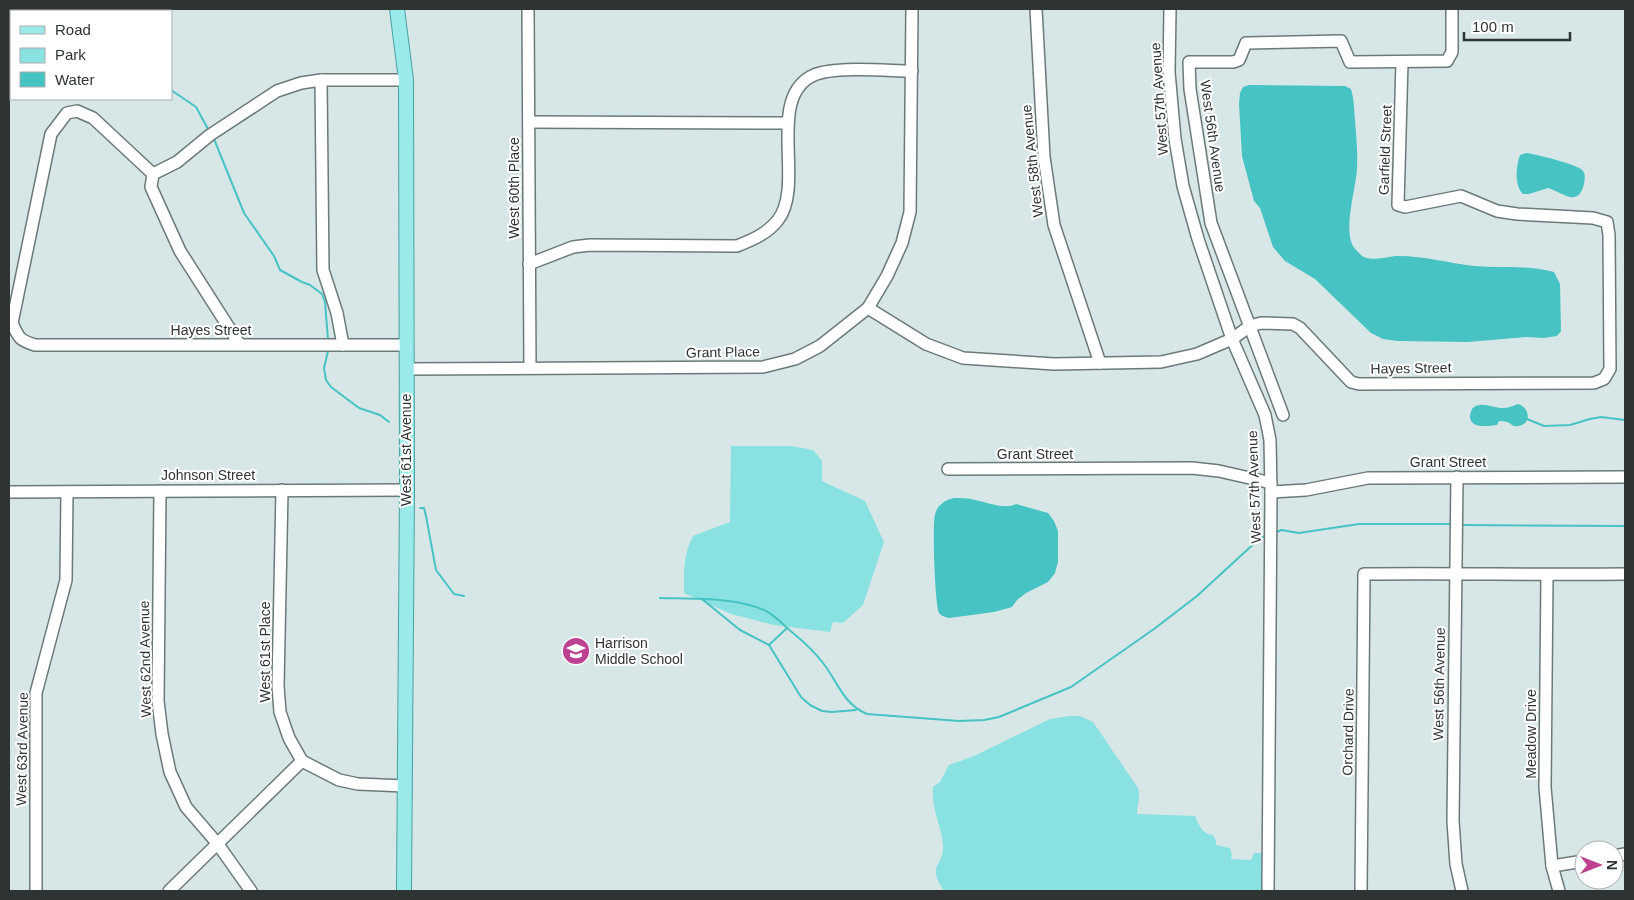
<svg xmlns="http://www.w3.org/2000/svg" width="1634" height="900" font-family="Helvetica,sans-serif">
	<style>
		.green { fill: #89e2e1 }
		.water { fill: #47c3c3 }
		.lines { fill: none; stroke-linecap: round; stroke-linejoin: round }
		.stream { stroke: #47c3c3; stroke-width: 2 }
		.minor-casing { stroke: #6b7a79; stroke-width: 14 }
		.major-casing { stroke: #48a1a1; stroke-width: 16 }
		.minor { stroke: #fff; stroke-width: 11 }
		.major { stroke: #9aeaea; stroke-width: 14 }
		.labels { text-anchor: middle; stroke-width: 4; stroke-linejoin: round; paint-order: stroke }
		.street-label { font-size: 14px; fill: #2e3434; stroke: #fff }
		.poi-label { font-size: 14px; fill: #2e3434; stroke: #fff; text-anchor: start }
	</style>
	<rect width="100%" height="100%" fill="#d7e7e7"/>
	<g class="green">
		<path d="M731,446H791L813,450L822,461V481L865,501L884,542L863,605L843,623L833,622L830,632L774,625L731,614L684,593C684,572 683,555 693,536L730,522Z"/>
		<path d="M1070,716H1080L1093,722L1138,788C1141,797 1137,805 1137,814L1195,816C1199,825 1202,834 1213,835L1216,841V845L1230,848L1232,855L1231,859L1251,860L1254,853H1263L1262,891H944C925,863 945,867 943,844C941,825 931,809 933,787L940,782L949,765L974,756L1050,719Z"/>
	</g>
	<g class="water">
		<path d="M1249,85L1345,86L1351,89C1354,99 1354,108 1355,119C1356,135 1358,151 1357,168C1356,189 1344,225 1352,244C1353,247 1356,250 1359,253C1368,264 1386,256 1398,256C1424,256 1449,263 1474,266C1500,268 1528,265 1554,272L1560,284L1561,331L1557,336L1544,338L1526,337L1468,342L1397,341L1383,339L1371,333L1315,279L1285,261L1273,247L1260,208L1254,201L1242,156L1239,104L1240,93L1243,87Z"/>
		<path d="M1526,153C1536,154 1574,164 1581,169C1586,173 1585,178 1584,184C1578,208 1564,193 1548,188L1529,194H1523C1514,185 1516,166 1520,155Z"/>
		<path d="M1518,404C1531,408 1531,425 1518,426C1512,427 1511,423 1507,422C1504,421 1501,421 1499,421L1497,425C1488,426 1471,429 1470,417C1470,414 1471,411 1472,409C1479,400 1493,408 1503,408C1508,408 1513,406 1518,404Z"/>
		<path d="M954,498C961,498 968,498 975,500C986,502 1005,510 1016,504L1048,513L1054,521L1058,531V562L1055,573L1048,582L1026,593L1017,600L1012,607L994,612L949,618C945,617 941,616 939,613C935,605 932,525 935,515C937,505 945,500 954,498Z"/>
	</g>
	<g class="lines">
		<g class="stream">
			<path d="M44,9L53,11"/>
			<path d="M142,11L148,9"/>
			<path d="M171,90L196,107L208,129"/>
			<path d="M214,139L244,213L274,256L280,270L302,282L310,285L322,294L325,302L328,340"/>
			<path d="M328,351L324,368L326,380L331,387L359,408L380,415L389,422"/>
			<path d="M1527,419L1544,426L1570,425L1590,419L1601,417L1625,420"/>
			<path d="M420,508H424L426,516L436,570L454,594L464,596"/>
			<path d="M1463,525L1625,526"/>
			<path d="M1277,532L1281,530L1299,533L1359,524H1451"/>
			<path d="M660,598C692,599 738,597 766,611C776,616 784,626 793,633C804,642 814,651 823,663C838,682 843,704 867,714L959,721L984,720L999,717L1071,687L1154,629L1197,596L1259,539L1265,536"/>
			<path d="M702,599L740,630L769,645L801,697L810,705L822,711L832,712L856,710"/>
			<path d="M769,645L787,628"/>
		</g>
		<defs>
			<g id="minor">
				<path d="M528,9L530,368"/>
				<path d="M1036,9L1044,157L1054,225L1100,363"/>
				<path d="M1170,9L1169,72L1175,139L1183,186L1198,239L1232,339L1265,415L1270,440L1271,492L1268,891"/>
				<path d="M321,80L323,270L337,313L343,345"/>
				<path d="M529,122L788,123"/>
				<path d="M153,174L177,162L210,135L277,91L301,83L321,80H406"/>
				<path d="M529,264L573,247L590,245L737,246C752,240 767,234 778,220C805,185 767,102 810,77C829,65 888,71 912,71"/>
				<path d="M868,308L887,276L902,243L910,212L912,9"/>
				<path d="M240,345L180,251L151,187L153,174L93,118L77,111L67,113L51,134L12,323C19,338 19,340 35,345H406"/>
				<path d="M406,369L763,367L795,359L820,346L868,308L926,344L963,358L1054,364L1161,362L1197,354L1232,339L1250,326L1261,323L1293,324L1300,328L1351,382L1359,384L1594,383L1604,379L1610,369L1609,235L1607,222L1593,218L1517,214L1497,211L1461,196L1405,207L1398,205L1402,62"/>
				<path d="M1283,415L1211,223L1190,89L1189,62H1233L1239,60L1246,43L1341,41L1350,62L1447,61L1452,52V9"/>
				<path d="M948,469L1192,468L1219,471L1271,483"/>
				<path d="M1457,477L1453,821L1456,864L1462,891"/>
				<path d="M282,490L278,686L280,712L289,738L302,761L339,780L358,784L405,786"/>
				<path d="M160,491L158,701L162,734L170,772L186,807L217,843L251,891"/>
				<path d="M9,492L407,490"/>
				<path d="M1271,492L1306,490L1368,478L1625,477"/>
				<path d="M1547,575L1545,787L1552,866L1559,891"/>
				<path d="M1614,856L1625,854"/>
				<path d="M1552,866L1584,861"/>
				<path d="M36,891V693L66,580L67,492"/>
				<path d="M169,891L302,761"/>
				<path d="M1361,891L1364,574C1451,573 1538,575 1625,574"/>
			</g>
			<path id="major" d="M397,9L406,80L407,490L404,891"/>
		</defs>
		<use href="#minor" class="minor-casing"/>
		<use href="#major" class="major-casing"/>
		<use href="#minor" class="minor"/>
		<use href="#major" class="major"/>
	</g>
	<defs>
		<symbol id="school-disc" viewBox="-11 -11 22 22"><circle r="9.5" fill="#bd4191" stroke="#fff"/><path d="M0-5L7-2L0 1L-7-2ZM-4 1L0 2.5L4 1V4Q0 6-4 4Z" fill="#fff"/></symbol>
	</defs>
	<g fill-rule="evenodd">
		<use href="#school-disc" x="560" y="635" width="32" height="32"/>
	</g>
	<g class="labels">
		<g class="street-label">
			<text transform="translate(1159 99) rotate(-94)" y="5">West 57th Avenue</text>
			<text transform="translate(1213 136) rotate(82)" y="5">West 56th Avenue</text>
			<text transform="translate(1385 150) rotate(-88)" y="5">Garfield Street</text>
			<text transform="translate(1032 161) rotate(-96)" y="5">West 58th Avenue</text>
			<text transform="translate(514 188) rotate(-90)" y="5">West 60th Place</text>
			<text x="211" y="335">Hayes Street</text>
			<text transform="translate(723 352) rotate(-1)" y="5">Grant Place</text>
			<text transform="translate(1411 368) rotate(-1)" y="5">Hayes Street</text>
			<text transform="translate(406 450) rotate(-90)" y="5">West 61st Avenue</text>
			<text x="1035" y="459">Grant Street</text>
			<text x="1448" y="467">Grant Street</text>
			<text x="208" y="480">Johnson Street</text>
			<text transform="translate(1254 487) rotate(-92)" y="5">West 57th Avenue</text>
			<text transform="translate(265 652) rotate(-90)" y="5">West 61st Place</text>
			<text transform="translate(145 659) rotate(-91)" y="5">West 62nd Avenue</text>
			<text transform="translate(1439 684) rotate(-89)" y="5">West 56th Avenue</text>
			<text transform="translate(1348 732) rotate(-89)" y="5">Orchard Drive</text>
			<text transform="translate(1531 734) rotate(-90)" y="5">Meadow Drive</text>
			<text transform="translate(22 749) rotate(-89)" y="5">West 63rd Avenue</text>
		</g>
		<g class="poi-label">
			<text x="595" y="648">Harrison<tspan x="595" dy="16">Middle School</tspan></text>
		</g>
	</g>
	<rect width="1634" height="900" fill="none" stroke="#2e3434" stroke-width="20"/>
	<rect x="10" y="10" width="162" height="90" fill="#ffffff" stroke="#abaeae"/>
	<rect x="20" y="26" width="25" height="8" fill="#9aeaea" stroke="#abaeae"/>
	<text x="55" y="35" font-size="15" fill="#2e3434">Road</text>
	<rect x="20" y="48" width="25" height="15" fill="#89e2e1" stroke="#abaeae"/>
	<text x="55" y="60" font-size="15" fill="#2e3434">Park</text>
	<rect x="20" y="72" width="25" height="15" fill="#47c3c3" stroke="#abaeae"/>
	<text x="55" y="85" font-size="15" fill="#2e3434">Water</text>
	<g transform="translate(1599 865) rotate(90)"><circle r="24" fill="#ffffff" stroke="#abaeae"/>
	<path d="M0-4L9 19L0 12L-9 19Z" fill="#bd4191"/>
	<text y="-8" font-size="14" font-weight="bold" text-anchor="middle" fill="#2e3434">N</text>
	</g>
	<path d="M1464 32v8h106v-8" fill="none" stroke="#2e3434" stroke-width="2.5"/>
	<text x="1472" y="32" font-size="15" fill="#2e3434" stroke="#ffffff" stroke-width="4" paint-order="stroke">100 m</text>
</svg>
